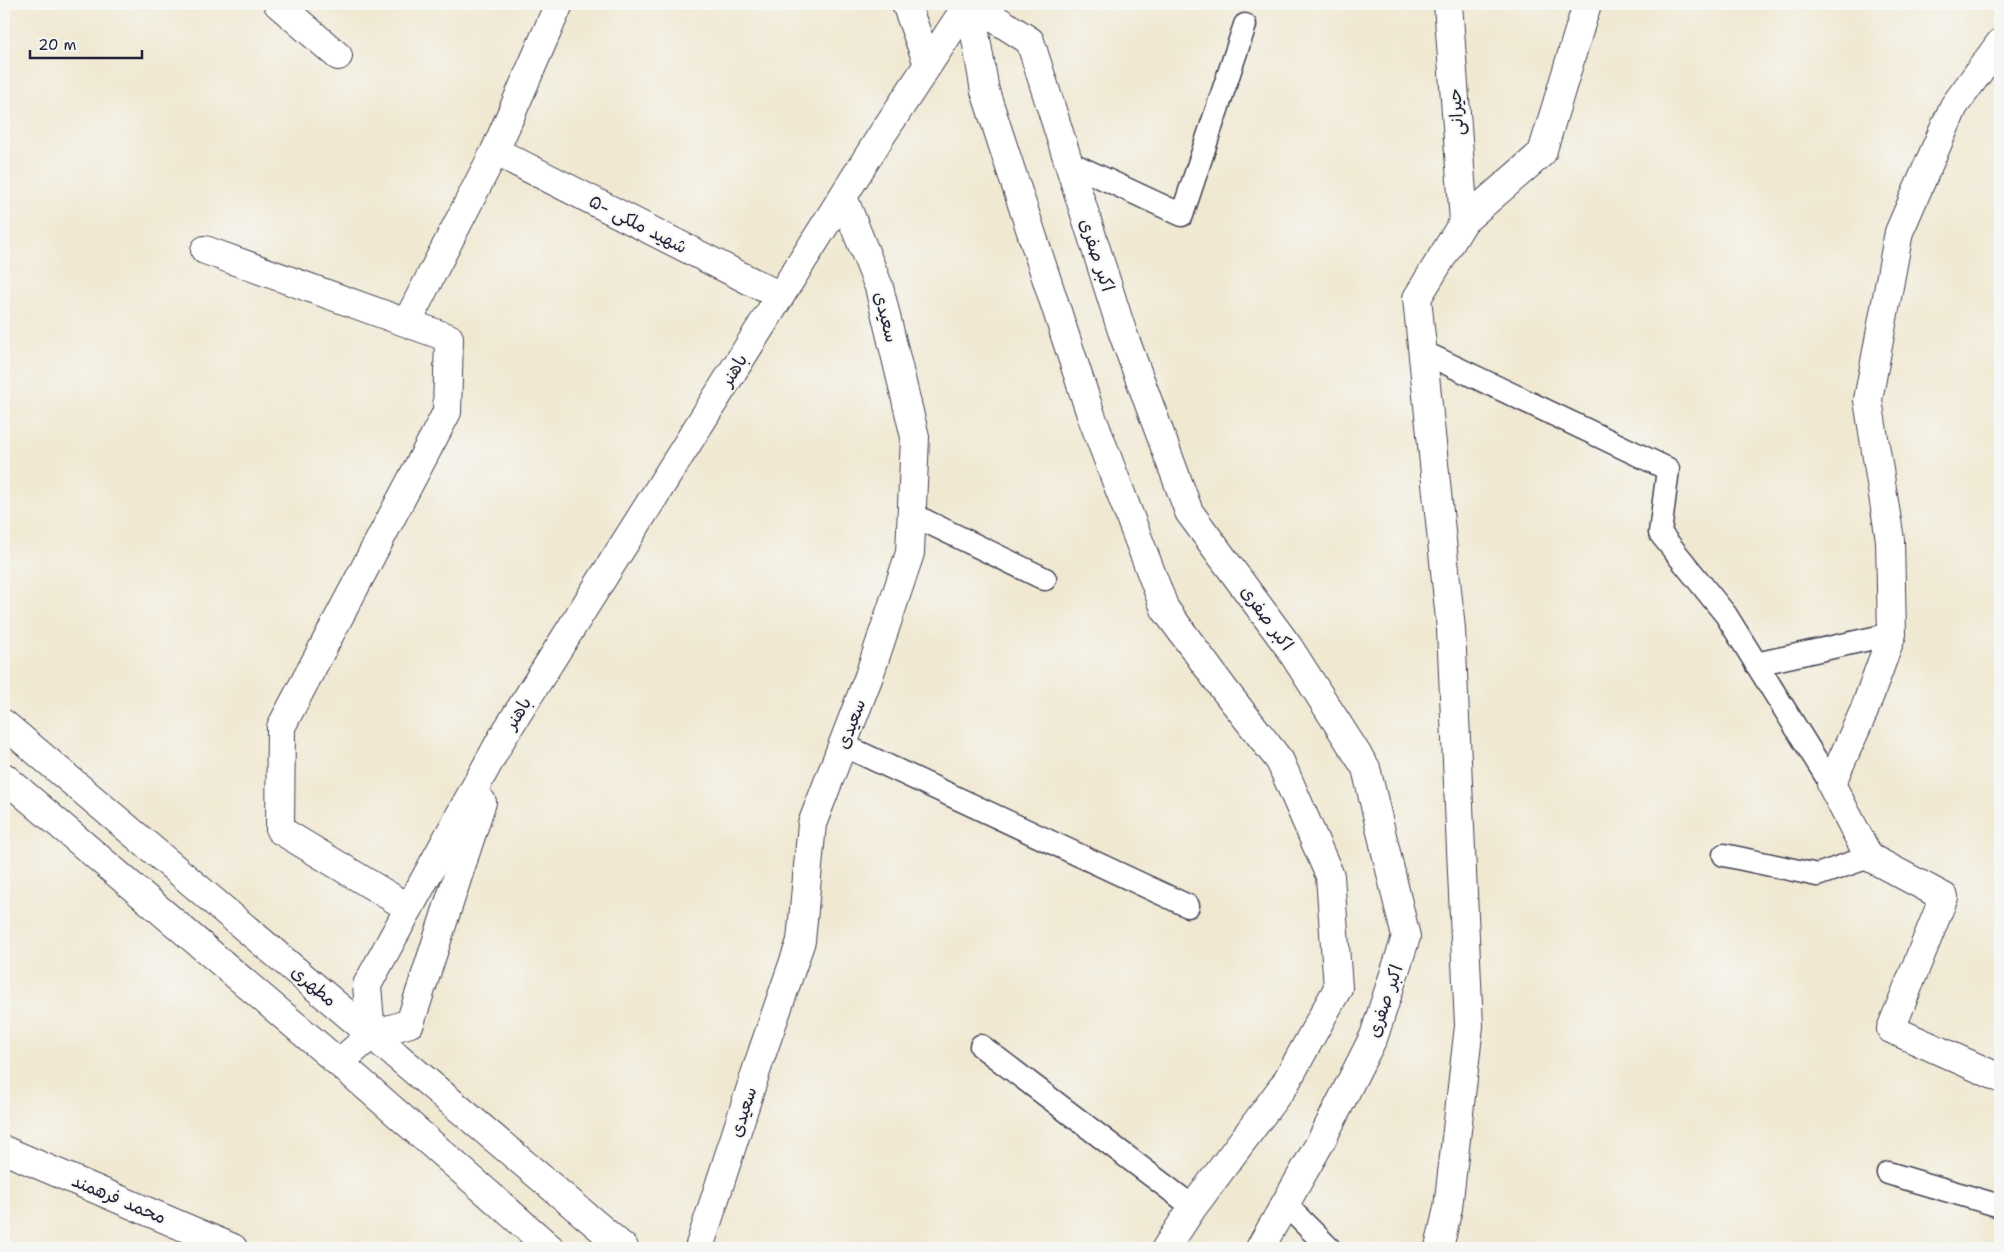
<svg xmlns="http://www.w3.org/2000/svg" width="2004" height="1252" font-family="'Shantell Sans','Playpen Sans Arabic',sans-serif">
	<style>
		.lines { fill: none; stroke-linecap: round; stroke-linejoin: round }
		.lane-casing { stroke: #414052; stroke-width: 25 }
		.street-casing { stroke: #414052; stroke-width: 30 }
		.secondary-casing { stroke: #414052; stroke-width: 30 }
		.lane { stroke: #fff; stroke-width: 22 }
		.street { stroke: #fff; stroke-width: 28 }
		.secondary { stroke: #fff; stroke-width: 28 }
		.labels { text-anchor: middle; stroke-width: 4; stroke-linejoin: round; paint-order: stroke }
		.street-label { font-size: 18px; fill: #22223b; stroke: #f6f6f2 }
	</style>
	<rect width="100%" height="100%" fill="#f6f6f2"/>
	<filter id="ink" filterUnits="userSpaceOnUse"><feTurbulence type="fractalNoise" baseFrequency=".02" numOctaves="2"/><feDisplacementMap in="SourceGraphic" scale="10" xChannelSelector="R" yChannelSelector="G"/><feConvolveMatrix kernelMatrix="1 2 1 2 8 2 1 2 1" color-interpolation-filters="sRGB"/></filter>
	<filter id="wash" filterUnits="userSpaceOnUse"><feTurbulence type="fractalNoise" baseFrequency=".0096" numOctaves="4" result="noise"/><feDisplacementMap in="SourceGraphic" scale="20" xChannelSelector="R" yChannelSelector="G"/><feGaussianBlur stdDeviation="1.12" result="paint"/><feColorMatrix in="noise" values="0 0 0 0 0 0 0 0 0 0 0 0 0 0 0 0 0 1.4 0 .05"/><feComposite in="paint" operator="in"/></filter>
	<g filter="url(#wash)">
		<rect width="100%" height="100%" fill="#f0e8d1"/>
	</g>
	<g filter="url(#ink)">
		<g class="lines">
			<defs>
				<g id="lane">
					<path d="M1068,162L1182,215L1245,25"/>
					<path d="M1423,352L1668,469L1660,533L1726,615L1831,784"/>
					<path d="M911,514L1045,579"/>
					<path d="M1756,664L1892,634"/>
					<path d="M843,745L1188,906"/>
					<path d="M1724,855L1817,875L1869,857"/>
					<path d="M981,1046L1193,1207"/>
					<path d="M1888,1173L2000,1206"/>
					<path d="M1285,1204L1329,1248"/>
				</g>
				<g id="street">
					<path d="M278,4L338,56"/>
					<path d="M906,4L928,64"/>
					<path d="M970,4L985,91L1091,415L1165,609L1223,688L1280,761L1330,876L1338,988L1285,1084L1193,1207L1166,1248"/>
					<path d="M972,4L1030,41L1122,331L1189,512L1288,646L1366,768L1406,937L1374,1036L1320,1143L1260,1248"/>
					<path d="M1448,4L1464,221"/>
					<path d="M2000,43L1954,106L1899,232L1868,400L1890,540L1892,634L1864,711L1831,784L1869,857L1944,897L1891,1029L2000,1078"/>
					<path d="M495,151L780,296"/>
					<path d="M205,250L449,338L447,412L281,727L280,830L409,908"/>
					<path d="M407,322L495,151L559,4"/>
					<path d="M4,1150L233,1248"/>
					<path d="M699,1248L762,1053L801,941L812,824L869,676L910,553L915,437L879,287L843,197"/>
					<path d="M1439,1248L1448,1208L1469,1026L1451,629L1417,298L1464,221L1542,153L1587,4"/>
				</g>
				<g id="secondary">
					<path d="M4,724L624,1248"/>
					<path d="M4,777L360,1081L550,1248"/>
					<path d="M371,1035L367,985L502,738L881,136L968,4"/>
					<path d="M339,1063L371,1035L410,1023L482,802"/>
				</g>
			</defs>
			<use href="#lane" class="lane-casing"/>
			<use href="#street" class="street-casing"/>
			<use href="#secondary" class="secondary-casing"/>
			<use href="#lane" class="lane"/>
			<use href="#street" class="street"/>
			<use href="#secondary" class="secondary"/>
		</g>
	</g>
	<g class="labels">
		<g class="street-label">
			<text transform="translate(1456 112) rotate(-94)" y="6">حیرانی</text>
			<text transform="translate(638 224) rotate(27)" y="6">۵- شهید ملکی</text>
			<text transform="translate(1097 255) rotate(72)" y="6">اکبر صفری</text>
			<text transform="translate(886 317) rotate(76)" y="6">سعیدی</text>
			<text transform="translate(734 370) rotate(-58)" y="6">باهنر</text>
			<text transform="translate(1267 618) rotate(54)" y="6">اکبر صفری</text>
			<text transform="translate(518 713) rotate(-58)" y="6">باهنر</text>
			<text transform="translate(851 724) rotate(-69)" y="6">سعیدی</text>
			<text transform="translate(314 986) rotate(40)" y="6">مطهری</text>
			<text transform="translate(1385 1001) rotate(-71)" y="6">اکبر صفری</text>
			<text transform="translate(743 1112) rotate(-72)" y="6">سعیدی</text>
			<text transform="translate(119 1199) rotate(23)" y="6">محمد فرهمند</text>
		</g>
	</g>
	<rect width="2004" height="1252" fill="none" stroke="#f6f6f2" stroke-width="20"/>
	<path d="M30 50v8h112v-8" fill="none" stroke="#22223b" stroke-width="2.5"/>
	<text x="38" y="50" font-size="15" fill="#22223b" stroke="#f6f6f2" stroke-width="4" paint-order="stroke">20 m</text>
</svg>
